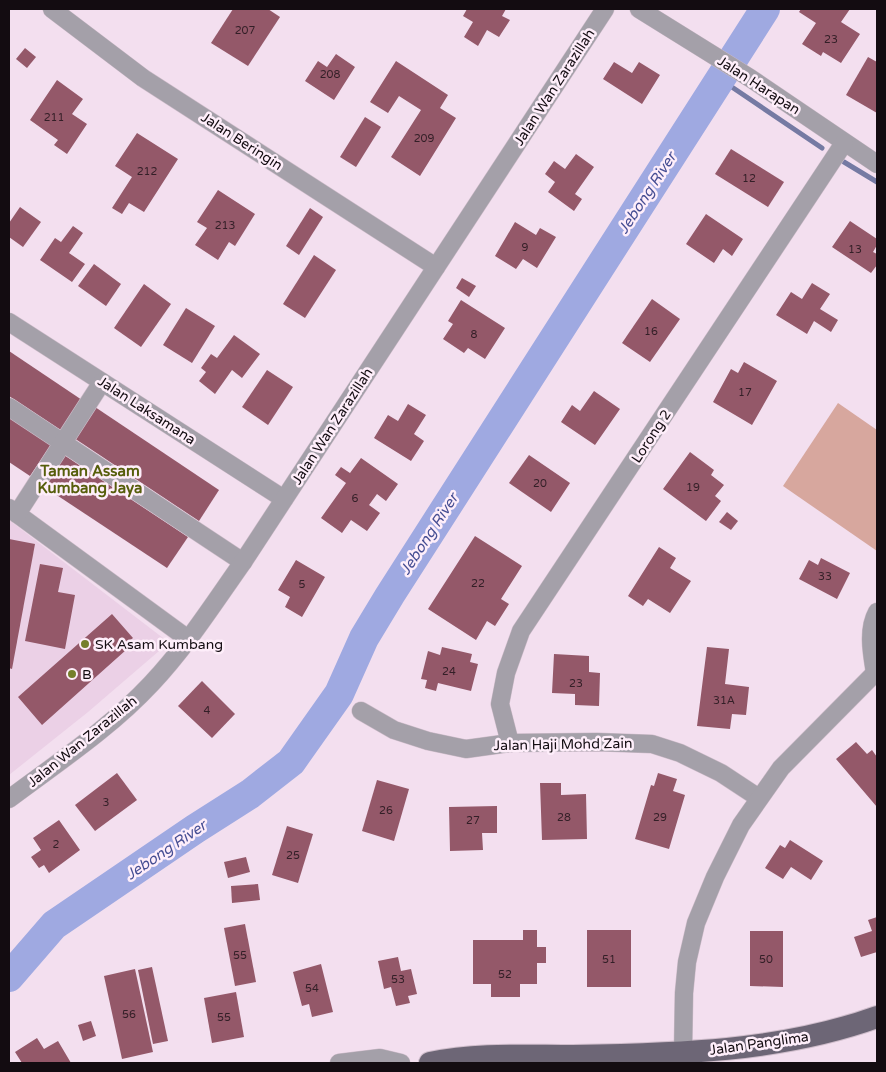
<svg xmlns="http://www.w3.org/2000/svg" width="886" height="1072" font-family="'Varela Round',sans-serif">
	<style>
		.built { fill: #ebd0e6 }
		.green { fill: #d7a79e }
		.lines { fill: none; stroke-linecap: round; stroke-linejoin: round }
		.stream { stroke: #757aa3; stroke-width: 5 }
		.river { stroke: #9fa9e1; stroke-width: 30 }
		.building { fill: #945869 }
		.minor-casing { stroke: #cfbdcb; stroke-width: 19 }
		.major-casing { stroke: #cfbdcb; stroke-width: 24 }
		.minor { stroke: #a4a0a9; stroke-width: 18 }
		.major { stroke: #6d6676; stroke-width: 22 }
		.poi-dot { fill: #757f2b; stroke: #feeefa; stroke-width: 2 }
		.labels { text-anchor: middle; stroke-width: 5; stroke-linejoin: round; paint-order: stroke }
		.number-label { font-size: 11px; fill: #331f27 }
		.street-label { font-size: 14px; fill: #130c11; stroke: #feeefa }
		.poi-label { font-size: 14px; fill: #130c11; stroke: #feeefa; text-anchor: start }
		.water-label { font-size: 15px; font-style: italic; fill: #464e93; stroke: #feeefa }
		.neighbourhood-label { font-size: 15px; font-weight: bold; fill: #565e0b; stroke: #feeefa }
	</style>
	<rect width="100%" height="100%" fill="#f3dfef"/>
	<path class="built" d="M9,520L163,638L159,651L88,712L9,775Z"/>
	<path class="green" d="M838,403L877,430V551L783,486Z"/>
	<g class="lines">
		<g class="stream">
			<path d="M720,79L822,148"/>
			<path d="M844,162L877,182"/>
		</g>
		<path class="river" d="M9,977L54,925L195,829L250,794L291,762L339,694L364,638L390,595L765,9"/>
	</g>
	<g class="building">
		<path d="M233,9H268L280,17L248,66L211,43Z"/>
		<path d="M467,9H506L502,16L510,20L499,37L487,30L478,46L464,37L473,22L463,16Z"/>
		<path d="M801,9H850L841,22L860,34L841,63L823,52L821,56L802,44L816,23L799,12Z"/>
		<path d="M25,48L36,57L27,68L16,59Z"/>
		<path d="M336,54L355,67L334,100L305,81L318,61L327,67Z"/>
		<path d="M868,57L877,62V113L846,95Z"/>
		<path d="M396,61L448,95L440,108L456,118L420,176L391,157L421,110L399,96L388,113L370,102Z"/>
		<path d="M614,62L632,73L639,62L660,75L642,104L603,79Z"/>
		<path d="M57,80L83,99L72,114L87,124L67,154L54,145L58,140L30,120Z"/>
		<path d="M365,117L381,127L356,167L340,157Z"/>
		<path d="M137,133L178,159L144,212L129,203L122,214L112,208L132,177L115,166Z"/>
		<path d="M731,149L784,182L768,207L715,174Z"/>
		<path d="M576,154L594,167L575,194L582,199L574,211L548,192L555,182L545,174L554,161L565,169Z"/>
		<path d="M218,190L255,214L235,246L229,242L218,260L195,245L207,228L197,222Z"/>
		<path d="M20,207L41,222L23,247L9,237V223Z"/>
		<path d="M310,208L323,217L299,255L286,246Z"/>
		<path d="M706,214L743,239L732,256L723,249L714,263L686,244Z"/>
		<path d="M850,221L877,239V245L873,252L877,254V265L871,273L832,247Z"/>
		<path d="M515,222L536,235L540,228L556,237L537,268L523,259L516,269L495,256Z"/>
		<path d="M73,226L83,233L69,253L85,264L72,282L40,260L55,238L61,242Z"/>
		<path d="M314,255L336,270L305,318L283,304Z"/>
		<path d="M94,264L121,284L106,306L78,286Z"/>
		<path d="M462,278L476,286L469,297L456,288Z"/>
		<path d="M812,283L830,294L820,309L838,320L831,332L814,321L807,334L776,315L791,292L802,299Z"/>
		<path d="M144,284L171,304L141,347L114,328Z"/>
		<path d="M652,299L680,319L650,362L622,343Z"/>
		<path d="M461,300L505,328L485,359L468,348L464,353L443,339L453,324L448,321Z"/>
		<path d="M186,308L215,326L192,363L163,345Z"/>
		<path d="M234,335L260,354L242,378L232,370L215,394L199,381L206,372L201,368L211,354L217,358Z"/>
		<path d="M9,351L82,400L62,431L9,396Z"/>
		<path d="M744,362L777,381L752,425L713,402L731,369L738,373Z"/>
		<path d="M267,370L293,387L268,425L242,407Z"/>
		<path d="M594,391L620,409L595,445L561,422L572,405L580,411Z"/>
		<path d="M408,404L426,415L414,434L424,441L411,461L374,438L388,415L398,421Z"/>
		<path d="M95,407L219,490L199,521L74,438Z"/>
		<path d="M9,417L51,445L30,476L9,462Z"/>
		<path d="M690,452L714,470L711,475L724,485L715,496L721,501L706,521L663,489Z"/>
		<path d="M64,455L188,537L167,568L43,486Z"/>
		<path d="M529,455L570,483L551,512L509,483Z"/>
		<path d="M361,458L398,484L386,501L377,494L369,505L380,513L367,531L351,520L342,533L321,518L346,483L335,475L341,467L350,473Z"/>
		<path d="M727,512L738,521L731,530L719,522Z"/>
		<path d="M475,536L522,566L501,599L509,604L495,626L487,621L476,640L428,609Z"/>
		<path d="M9,539L35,544L12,669L9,668Z"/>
		<path d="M659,547L676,558L670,568L691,581L670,613L648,599L643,606L628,596Z"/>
		<path d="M821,558L850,573L837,599L799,579L809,560L818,565Z"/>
		<path d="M296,560L325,577L302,617L285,607L290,597L278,590Z"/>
		<path d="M40,564L63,568L58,592L75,595L65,649L25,641Z"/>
		<path d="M112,614L133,638L123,646L126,650L42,725L18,697Z"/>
		<path d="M442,647L472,654L470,662L478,664L471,691L438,683L436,691L425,688L427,680L421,679L428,651L440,655Z"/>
		<path d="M707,647L729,649L725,684L749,687L746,715L732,714L730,729L697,726Z"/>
		<path d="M554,654L589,656V672L600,673L599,706L575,705V694L552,693Z"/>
		<path d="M202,681L235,714L212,738L178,706Z"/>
		<path d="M856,742L867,754L872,750L877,757V807L836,759Z"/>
		<path d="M117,773L137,800L95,831L75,805Z"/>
		<path d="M658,773L677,779L673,791L685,795L669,849L635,839L651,785L654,786Z"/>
		<path d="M377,780L409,789L394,841L362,831Z"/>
		<path d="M540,783H561V795L586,794L587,839L542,840Z"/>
		<path d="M497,806V833H482L483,850L450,851L449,807Z"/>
		<path d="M59,820L80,850L49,873L44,865L39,868L31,857L41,850L33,838Z"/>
		<path d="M287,826L313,834L298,883L272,875Z"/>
		<path d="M790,840L823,861L811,880L791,867L783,879L765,868L780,845L785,848Z"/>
		<path d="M246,857L250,872L228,878L224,862Z"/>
		<path d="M258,884L260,900L232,903L231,886Z"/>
		<path d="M877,917V952L861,957L854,937L872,931L868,920Z"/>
		<path d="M245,924L256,982L235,986L224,928Z"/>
		<path d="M523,930H537V947H546V963H537V984H520V997H491V984H473V940H523Z"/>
		<rect x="587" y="930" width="44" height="57"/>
		<path d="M750,931H783V987L750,986Z"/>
		<path d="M398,957L401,971L411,969L417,994L408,996L410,1003L396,1006L391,987L384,989L378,961Z"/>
		<path d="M321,964L333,1012L312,1017L309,1004L302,1006L293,972Z"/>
		<path d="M152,967L168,1041L153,1044L138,970Z"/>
		<path d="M135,969L153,1052L122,1059L104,976Z"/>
		<path d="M236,992L244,1037L212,1043L204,998Z"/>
		<path d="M91,1021L96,1036L83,1041L78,1025Z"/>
		<path d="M37,1038L44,1049L58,1041L71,1063H22L15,1052Z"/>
	</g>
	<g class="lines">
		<defs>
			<g id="minor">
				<path d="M52,9L143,78L436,267"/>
				<path d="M639,9L750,78L877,164"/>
				<path d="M9,322L284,499"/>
				<path d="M9,407L243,562"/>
				<path d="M9,508L188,639"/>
				<path d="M17,514L102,382"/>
				<path d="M875,673C872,654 867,630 877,612"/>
				<path d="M361,711L394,730L428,741L466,749L510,743L597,742L652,744L680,753L721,773L759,798"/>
				<path d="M510,743L500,704L506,673L521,631L844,143"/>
				<path d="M9,799C57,763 110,728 151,684C186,647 214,603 243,562L605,9"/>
				<path d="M683,1052L684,993L687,962L696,923L715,877L741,825L781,768L877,671"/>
				<path d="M339,1063L380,1058L401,1063"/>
			</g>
			<path id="major" d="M430,1063C477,1053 525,1056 573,1056C676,1054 780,1052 877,1017"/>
		</defs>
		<use href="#minor" class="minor-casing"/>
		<use href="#major" class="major-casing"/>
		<use href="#minor" class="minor"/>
		<use href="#major" class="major"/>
	</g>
	<g class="poi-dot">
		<circle cx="85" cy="644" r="5"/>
		<circle cx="72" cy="674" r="5"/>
	</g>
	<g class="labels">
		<g class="number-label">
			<text x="245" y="34">207</text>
			<text x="831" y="43">23</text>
			<text x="330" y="78">208</text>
			<text x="54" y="121">211</text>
			<text x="424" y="142">209</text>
			<text x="147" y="175">212</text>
			<text x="749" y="182">12</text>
			<text x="225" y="229">213</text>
			<text x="525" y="251">9</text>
			<text x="855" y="253">13</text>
			<text x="651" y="335">16</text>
			<text x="474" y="338">8</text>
			<text x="745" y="396">17</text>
			<text x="540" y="487">20</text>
			<text x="693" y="491">19</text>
			<text x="355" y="502">6</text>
			<text x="825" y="580">33</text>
			<text x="478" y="587">22</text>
			<text x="302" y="588">5</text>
			<text x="449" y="675">24</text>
			<text x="576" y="687">23</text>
			<text x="724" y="704">31A</text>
			<text x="207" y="714">4</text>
			<text x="106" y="806">3</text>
			<text x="386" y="814">26</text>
			<text x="564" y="821">28</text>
			<text x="660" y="821">29</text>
			<text x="473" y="824">27</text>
			<text x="56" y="848">2</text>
			<text x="293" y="859">25</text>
			<text x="240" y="959">55</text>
			<text x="609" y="963">51</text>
			<text x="766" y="963">50</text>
			<text x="505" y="978">52</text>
			<text x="398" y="983">53</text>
			<text x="312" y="992">54</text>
			<text x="129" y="1018">56</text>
			<text x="224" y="1021">55</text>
		</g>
		<g class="street-label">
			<text transform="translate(759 85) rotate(33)" y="5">Jalan Harapan</text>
			<text transform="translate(554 87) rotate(-57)" y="5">Jalan Wan Zarazillah</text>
			<text transform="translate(242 141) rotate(33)" y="5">Jalan Beringin</text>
			<text transform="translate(147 410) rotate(33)" y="5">Jalan Laksamana</text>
			<text transform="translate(332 426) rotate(-57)" y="5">Jalan Wan Zarazillah</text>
			<text transform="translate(651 436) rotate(-57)" y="5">Lorong 2</text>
			<text transform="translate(82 741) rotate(-39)" y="5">Jalan Wan Zarazillah</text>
			<text transform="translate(563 744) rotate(-1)" y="5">Jalan Haji Mohd Zain</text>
			<text transform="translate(759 1043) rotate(-8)" y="5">Jalan Panglima</text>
		</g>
		<g class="poi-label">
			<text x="95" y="649">SK Asam Kumbang</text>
			<text x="82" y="679">B</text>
		</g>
		<g class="water-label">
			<text transform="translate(647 193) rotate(-57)" y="5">Jebong River</text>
			<text transform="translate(429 534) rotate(-57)" y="5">Jebong River</text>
			<text transform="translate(166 850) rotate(-34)" y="5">Jebong River</text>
		</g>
		<g class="neighbourhood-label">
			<text x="90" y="476">Taman Assam<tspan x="90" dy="17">Kumbang Jaya</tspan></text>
		</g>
	</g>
	<rect width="886" height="1072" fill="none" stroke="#130c11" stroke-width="20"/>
</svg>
